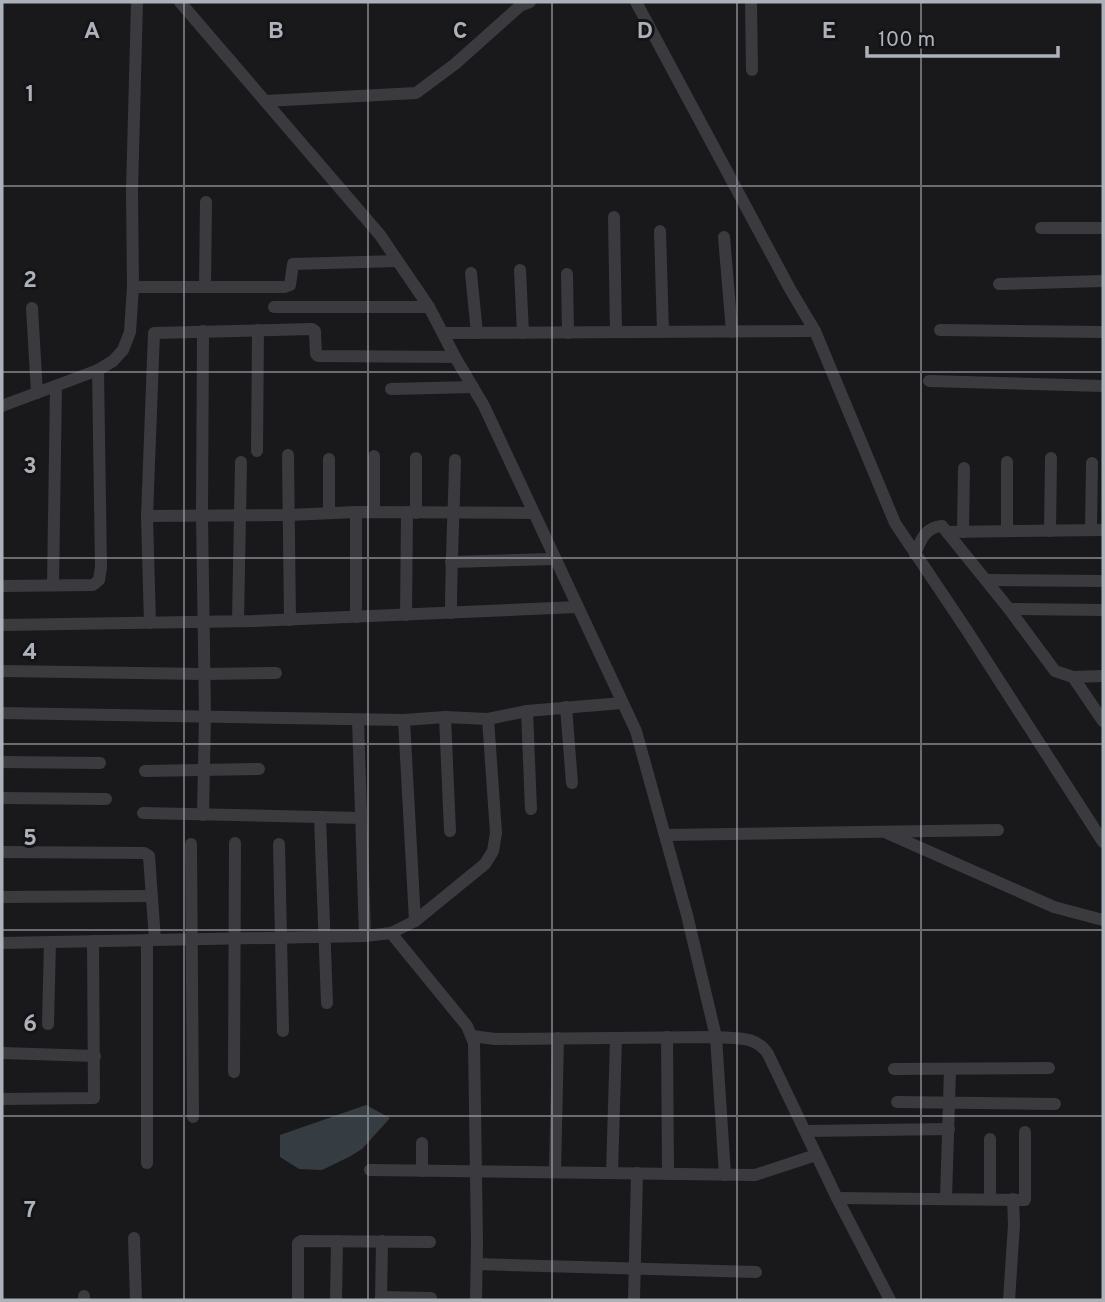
<svg xmlns="http://www.w3.org/2000/svg" width="1105" height="1302" font-family="Overpass,sans-serif">
	<style>
		.water { fill: #353c42 }
		.lines { fill: none; stroke-linecap: round; stroke-linejoin: round }
		.minor { stroke: #3b3b3f; stroke-width: 12 }
		.grid { fill: none; stroke: #adb1b9; stroke-width: 2; stroke-opacity: 0.55 }
		.grid-label { font-size: 23px; text-anchor: middle; font-weight: bold; fill: #adb1b9; stroke: #141416; stroke-width: 6; stroke-linejoin: round; paint-order: stroke }
	</style>
	<rect width="100%" height="100%" fill="#19191b"/>
	<path class="water" d="M366,1105L390,1118L362,1149L349,1157L322,1170L299,1169L280,1157V1135Z"/>
	<g class="lines">
		<g class="minor">
			<path d="M180,2L380,235L429,307L455,357L484,406L636,731L687,915L716,1037L725,1175"/>
			<path d="M636,2L790,289L815,331L895,523L966,629L1103,842"/>
			<path d="M751,2L752,70"/>
			<path d="M265,101L416,93L455,64L520,6L530,2"/>
			<path d="M614,217L616,332"/>
			<path d="M1041,228H1103"/>
			<path d="M660,231L663,332"/>
			<path d="M724,237L732,332"/>
			<path d="M520,270L523,333"/>
			<path d="M471,273L477,333"/>
			<path d="M567,274L568,333"/>
			<path d="M999,284L1103,281"/>
			<path d="M133,287H285L290,285L293,264L397,261"/>
			<path d="M205,287L206,202"/>
			<path d="M274,307H429"/>
			<path d="M32,308L37,393"/>
			<path d="M940,330L1103,332"/>
			<path d="M203,331L202,515L205,716L203,815"/>
			<path d="M444,333L815,331"/>
			<path d="M929,381L1103,386"/>
			<path d="M391,389L473,387"/>
			<path d="M2,406L98,370L113,361L123,350L130,332L133,287L132,191L137,2"/>
			<path d="M257,451L258,330"/>
			<path d="M288,455L290,620"/>
			<path d="M416,458V513"/>
			<path d="M1007,462V531"/>
			<path d="M356,512V617"/>
			<path d="M374,512V456"/>
			<path d="M329,513V459"/>
			<path d="M147,516L289,515L356,512L533,513"/>
			<path d="M1091,530L1092,463"/>
			<path d="M1050,531L1051,458"/>
			<path d="M948,532L1103,530"/>
			<path d="M963,532L964,468"/>
			<path d="M915,554C921,540 925,527 942,526L1009,609L1055,671L1073,677L1103,721"/>
			<path d="M451,562L554,559"/>
			<path d="M986,580L1103,581"/>
			<path d="M53,585L56,386"/>
			<path d="M2,586L93,585L99,580L101,567L98,370"/>
			<path d="M1009,609L1103,610"/>
			<path d="M451,613C451,562 454,511 455,460"/>
			<path d="M406,615L407,512"/>
			<path d="M238,621L241,462"/>
			<path d="M150,623L147,516L154,333L312,329L315,331V334L316,354L318,356L455,357"/>
			<path d="M2,625L254,621L577,607"/>
			<path d="M2,671L204,674L276,673"/>
			<path d="M1073,677L1103,676"/>
			<path d="M566,707L572,783"/>
			<path d="M527,711L531,809"/>
			<path d="M2,713L404,720L445,717L488,719L527,711L622,703"/>
			<path d="M445,717L450,831"/>
			<path d="M358,720L365,936"/>
			<path d="M404,720L415,921"/>
			<path d="M2,762L100,763"/>
			<path d="M145,771L259,769"/>
			<path d="M2,798L106,799"/>
			<path d="M143,813L361,818"/>
			<path d="M320,817L327,1003"/>
			<path d="M887,833L1054,907L1103,920"/>
			<path d="M665,835L998,830"/>
			<path d="M191,844L193,1117"/>
			<path d="M279,844L283,1031"/>
			<path d="M2,852L144,853L149,856L155,940"/>
			<path d="M2,897L151,896"/>
			<path d="M391,933L467,1026L474,1043L477,1242L476,1300"/>
			<path d="M147,940V1163"/>
			<path d="M2,943L365,936L391,933L415,921L485,864L493,851L496,833L488,719"/>
			<path d="M48,1024L50,942"/>
			<path d="M472,1036L495,1039L716,1037C737,1039 756,1035 768,1054L837,1198L890,1300"/>
			<path d="M667,1037L668,1174"/>
			<path d="M2,1053L95,1056"/>
			<path d="M894,1069L1049,1068"/>
			<path d="M234,1072L235,843"/>
			<path d="M2,1099L94,1098L93,941"/>
			<path d="M897,1102L1055,1104"/>
			<path d="M806,1131L949,1129"/>
			<path d="M422,1143V1171"/>
			<path d="M370,1170L755,1175L816,1155"/>
			<path d="M555,1172L558,1038"/>
			<path d="M612,1173L616,1039"/>
			<path d="M837,1198L1025,1200V1132"/>
			<path d="M946,1198L950,1070"/>
			<path d="M990,1199V1139"/>
			<path d="M134,1238L136,1300"/>
			<path d="M477,1264L756,1272"/>
			<path d="M84,1296V1300"/>
			<path d="M381,1297L431,1298"/>
			<path d="M298,1300V1243L301,1241L430,1242"/>
			<path d="M336,1300L337,1241"/>
			<path d="M381,1300L382,1241"/>
			<path d="M634,1300L637,1173"/>
			<path d="M1009,1300L1014,1225L1013,1199"/>
		</g>
	</g>
	<path class="grid" d="M184,2V1300M368,2V1300M552,2V1300M737,2V1300M921,2V1300M2,186H1103M2,372H1103M2,558H1103M2,744H1103M2,930H1103M2,1116H1103"/>
	<g class="grid-label">
		<text x="92" y="38">A</text>
		<text x="276" y="38">B</text>
		<text x="460" y="38">C</text>
		<text x="645" y="38">D</text>
		<text x="829" y="38">E</text>
		<text x="30" y="101">1</text>
		<text x="30" y="287">2</text>
		<text x="30" y="473">3</text>
		<text x="30" y="659">4</text>
		<text x="30" y="845">5</text>
		<text x="30" y="1031">6</text>
		<text x="30" y="1217">7</text>
	</g>
	<rect width="1105" height="1302" fill="none" stroke="#adb1b9" stroke-width="7"/>
	<path d="M867 46v10h191v-10" fill="none" stroke="#adb1b9" stroke-width="3.5"/>
	<text x="878" y="46" font-size="21" fill="#adb1b9" stroke="#141416" stroke-width="5" paint-order="stroke">100 m</text>
</svg>
